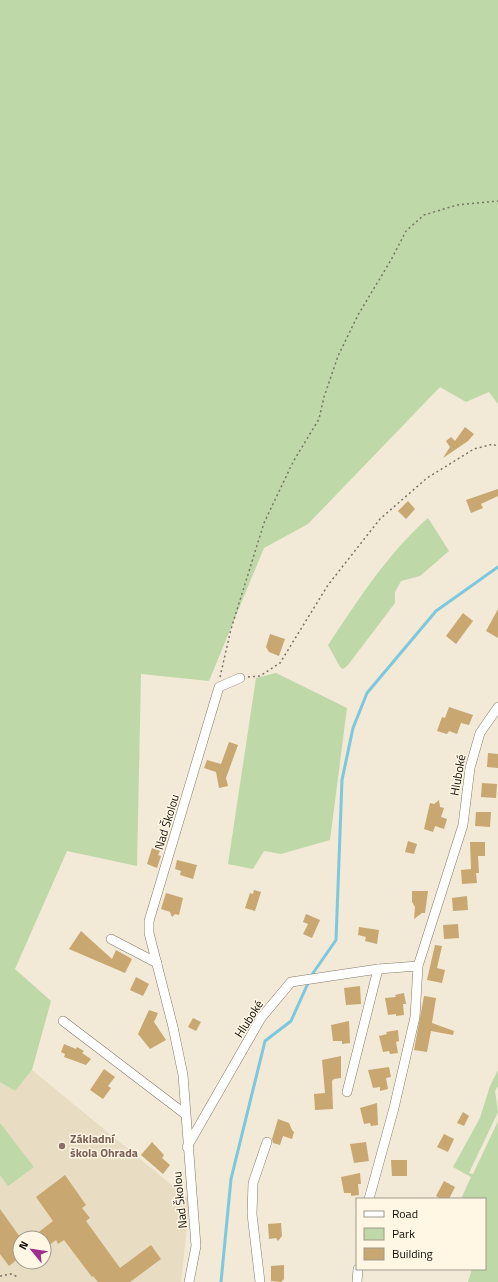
<svg xmlns="http://www.w3.org/2000/svg" width="498" height="1282" font-family="'Titillium Web',sans-serif">
	<style>
		.built { fill: #e8dcc2; fill-rule: evenodd }
		.green { fill: #bfd8a8 }
		.lines { fill: none; stroke-linecap: round; stroke-linejoin: round }
		.stream { stroke: #7cc8df; stroke-width: 3 }
		.building { fill: #c8a770 }
		.street-casing { stroke: #837b6a; stroke-width: 10 }
		.path { stroke: #797367; stroke-width: 1.5; stroke-dasharray: 2 3; stroke-linecap: butt }
		.street { stroke: #fff; stroke-width: 9 }
		.education-dot { fill: #8d6e63; stroke: #fff7e3; stroke-width: 1.5 }
		.labels { text-anchor: middle; stroke-width: 3; stroke-linejoin: round; paint-order: stroke }
		.street-label { font-size: 12px; fill: #110e08; stroke: #fff7e3 }
		.education-label { font-size: 12px; font-weight: bold; fill: #785e54; stroke: #fff7e3; text-anchor: start }
	</style>
	<rect width="100%" height="100%" fill="#f2e9d6"/>
	<path class="built" d="M32,1070L190,1200L181,1282H0V1082L15,1091ZM20,1238H44V1262H20Z"/>
	<g class="green">
		<path d="M0,0H498V404L489,392L466,402L440,387L308,524L264,548L209,681L141,674L137,866L67,851L15,969L51,1001L32,1070L15,1091L0,1082Z"/>
		<path d="M428,518L449,551L420,576L401,581L395,592V603L348,665L343,669L340,667L328,645C359,599 387,554 428,518Z"/>
		<path d="M276,673L347,708L330,840L281,854L264,851L253,869L228,864L256,678Z"/>
		<path d="M498,1070V1086L495,1091L498,1112L469,1173L473,1174L498,1121V1282H468L472,1269H485V1199H461L471,1177L453,1167L480,1118L490,1086Z"/>
		<path d="M0,1123L34,1167L8,1186L0,1175Z"/>
	</g>
	<g class="lines">
		<g class="stream">
			<path d="M311,976L336,940L342,780L353,728L367,693L436,611L498,567"/>
			<path d="M221,1282L231,1179L265,1041L291,1021L309,981"/>
		</g>
	</g>
	<g class="building">
		<path d="M465,427L474,434L468,441L443,458L450,447L446,441L451,437L455,441Z"/>
		<path d="M498,489V496L481,504L483,508L471,513L466,500Z"/>
		<path d="M408,501L415,509L406,519L398,511Z"/>
		<path d="M498,609V638L486,631Z"/>
		<path d="M463,613L473,621L456,644L446,636Z"/>
		<path d="M270,634L285,639L279,656L269,652L266,647Z"/>
		<path d="M449,707L473,715L469,725L461,723L457,734L449,731L447,734L437,731L442,717L445,718Z"/>
		<path d="M229,742L238,745L226,778L228,786L219,788L216,772L204,768L207,760L221,764Z"/>
		<path d="M488,753L498,754V768L487,767Z"/>
		<path d="M482,783L497,784L496,798L481,797Z"/>
		<path d="M439,800L440,807L444,808L441,817L447,819L444,829L435,826L433,832L424,829L430,803L434,804Z"/>
		<path d="M476,812H491L490,827L475,826Z"/>
		<path d="M408,841L417,844L414,854L405,852Z"/>
		<path d="M470,842H485V856H478L479,873H476L477,883L462,884L461,870L471,869Z"/>
		<path d="M152,848L160,851L158,855L161,856L157,868L147,864Z"/>
		<path d="M177,860L197,865L193,879L180,875L181,871L175,869Z"/>
		<path d="M254,890L261,892L255,911L245,908L250,893L253,894Z"/>
		<path d="M412,891H428L425,913H422L414,919L415,907L412,902Z"/>
		<path d="M166,893L183,898L179,915L175,914L172,917L170,912L161,909Z"/>
		<path d="M467,896L468,910L453,911L452,898Z"/>
		<path d="M306,914L320,920L312,938L303,934L308,924L303,922Z"/>
		<path d="M458,924L459,938L444,939L443,925Z"/>
		<path d="M359,927L379,930L377,944L365,941L366,937L358,935Z"/>
		<path d="M81,931L112,959L116,950L132,959L125,973L69,949Z"/>
		<path d="M435,945L442,946L437,968L445,970L442,983L427,980Z"/>
		<path d="M136,977L149,984L143,996L130,990Z"/>
		<path d="M360,986L361,1004L346,1005L344,988Z"/>
		<path d="M404,993L406,1004H403L404,1015L396,1016V1014L388,1015L385,998L396,997L395,995Z"/>
		<path d="M424,996L436,998L432,1023L454,1031L453,1035L431,1031L427,1052L414,1050Z"/>
		<path d="M149,1010L158,1013L154,1022L166,1040L150,1049L138,1034Z"/>
		<path d="M193,1018L201,1022L196,1031L188,1027Z"/>
		<path d="M349,1021L350,1043L342,1044V1041H333L331,1025Z"/>
		<path d="M398,1030L399,1041L396,1042L398,1053L390,1054L389,1051L383,1052L379,1036L387,1034L386,1032Z"/>
		<path d="M64,1044L76,1049L77,1047L84,1051L82,1053L91,1059L86,1065L64,1057L65,1054L61,1052Z"/>
		<path d="M341,1056V1078L334,1079L332,1081L333,1109L315,1110L314,1094L325,1093L322,1060Z"/>
		<path d="M389,1067L391,1077L386,1078L388,1089L380,1091V1087L373,1088L368,1070Z"/>
		<path d="M104,1069L115,1077L108,1086L111,1088L103,1099L90,1090Z"/>
		<path d="M377,1103L378,1125L371,1126L370,1123L364,1124L360,1108Z"/>
		<path d="M463,1112L469,1116L464,1126L457,1123Z"/>
		<path d="M278,1119L289,1123L292,1130L294,1132L292,1139L283,1136L280,1145L273,1143L272,1139Z"/>
		<path d="M444,1134L454,1139L448,1152L437,1147Z"/>
		<path d="M152,1142L164,1155L162,1158L170,1165L163,1174L141,1155Z"/>
		<path d="M366,1142L369,1161L354,1163L350,1144Z"/>
		<path d="M391,1160H407V1176H392Z"/>
		<path d="M360,1173L361,1184H358L359,1195L351,1196V1193H344L341,1177Z"/>
		<path d="M65,1175L86,1205L82,1208L90,1218L86,1221L120,1268L151,1245L161,1259L130,1282H98L93,1276L92,1277L64,1240L58,1244L56,1240L44,1249V1238H31L53,1221L36,1197Z"/>
		<path d="M444,1181L455,1187L449,1199H441L436,1196Z"/>
		<path d="M0,1209L20,1237V1257L9,1266L0,1254Z"/>
		<path d="M281,1223L282,1236L278,1241L276,1238L269,1239L268,1224Z"/>
		<path d="M284,1265V1279L281,1282L271,1281V1266Z"/>
	</g>
	<g class="lines">
		<defs>
			<g id="street">
				<path d="M111,939L157,963"/>
				<path d="M63,1021L185,1114"/>
				<path d="M347,1092L378,969"/>
				<path d="M187,1147L261,1018L291,982L378,969L418,966"/>
				<path d="M369,1199L394,1108L415,1017L418,966L463,825L470,768L480,733L498,707"/>
				<path d="M189,1282L196,1246L183,1075L173,1027L149,933V921L219,687L240,678"/>
				<path d="M260,1282L252,1214L253,1183L267,1142"/>
				<path d="M357,1282L358,1269"/>
			</g>
		</defs>
		<use href="#street" class="street-casing"/>
		<g class="path">
			<path d="M220,677L231,629L264,523L293,462L319,419L324,397L338,356L358,315L391,260L406,231L424,215L457,205L498,201"/>
			<path d="M248,677L260,676L280,663L328,585L380,519L427,478L474,449L493,444L498,447"/>
			<path d="M0,1276L11,1274L18,1277"/>
		</g>
		<use href="#street" class="street"/>
	</g>
	<circle class="education-dot" cx="62" cy="1146" r="4"/>
	<g class="labels">
		<g class="street-label">
			<text transform="translate(458 775) rotate(-80)" y="4">Hluboké</text>
			<text transform="translate(167 822) rotate(-73)" y="4">Nad Školou</text>
			<text transform="translate(249 1019) rotate(-57)" y="4">Hluboké</text>
			<text transform="translate(180 1200) rotate(-96)" y="4">Nad Školou</text>
		</g>
		<g class="education-label">
			<text x="70" y="1143">Základní<tspan x="70" dy="14">škola Ohrada</tspan></text>
		</g>
	</g>
	<rect x="356" y="1198" width="130" height="72" fill="#fff7e3" stroke="#a09a8b"/>
	<rect x="364" y="1211" width="20" height="6" fill="#ffffff" stroke="#a09a8b"/>
	<text x="392" y="1218" font-size="12" fill="#110e08">Road</text>
	<rect x="364" y="1228" width="20" height="12" fill="#bfd8a8" stroke="#a09a8b"/>
	<text x="392" y="1238" font-size="12" fill="#110e08">Park</text>
	<rect x="364" y="1248" width="20" height="12" fill="#c8a770" stroke="#a09a8b"/>
	<text x="392" y="1258" font-size="12" fill="#110e08">Building</text>
	<g transform="translate(32 1250) rotate(299)"><circle r="19" fill="#fff7e3" stroke="#a09a8b"/>
	<path d="M0-3L7 15L0 10L-7 15Z" fill="#9d2e8d"/>
	<text y="-6" font-size="11" font-weight="bold" text-anchor="middle" fill="#110e08">N</text>
	</g>
</svg>
